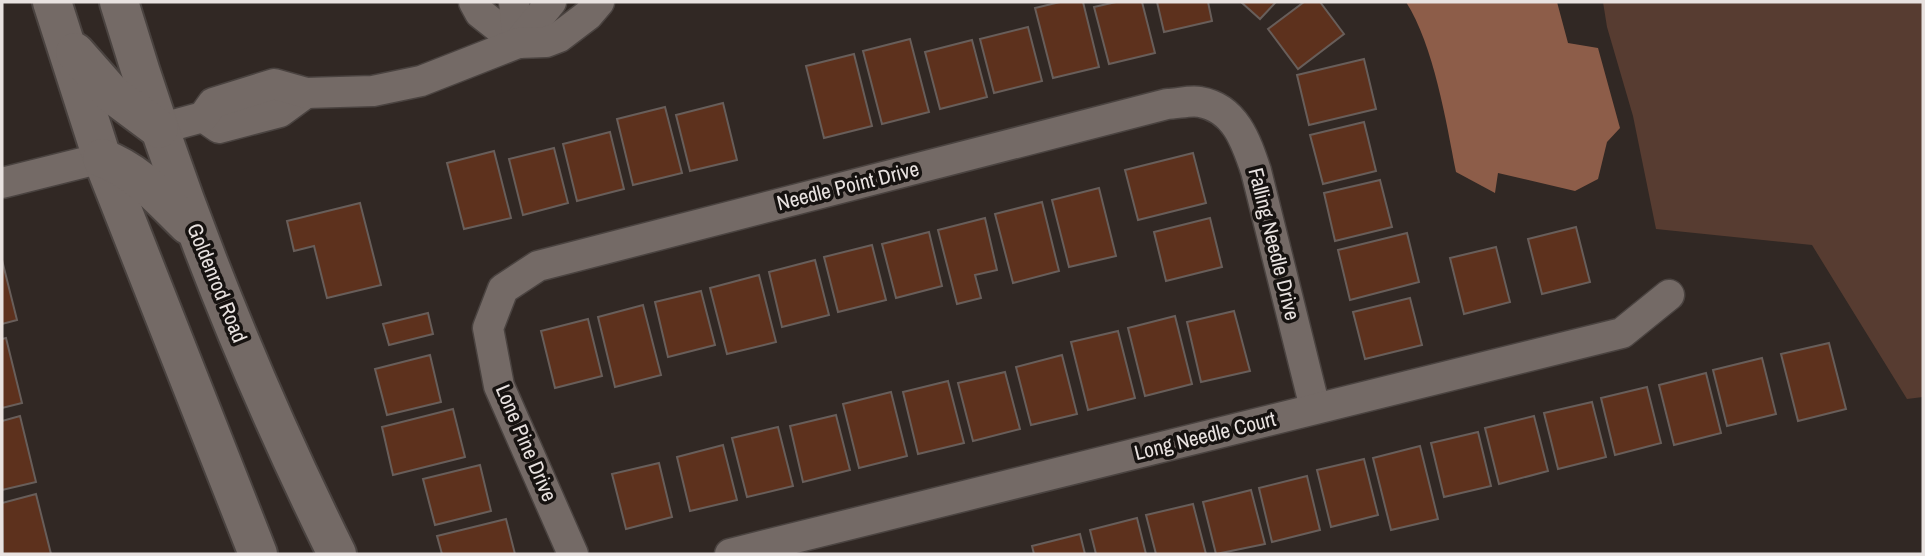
<svg xmlns="http://www.w3.org/2000/svg" width="1925" height="556" font-family="'Archivo Narrow',sans-serif">
	<style>
		.green { fill: #573c31 }
		.water { fill: #8d5d49 }
		.building { fill: #5d311d; stroke: #685e5a; stroke-width: 2 }
		.lines { fill: none; stroke-linecap: round; stroke-linejoin: round }
		.minor-casing { stroke: #4a4340; stroke-width: 33 }
		.secondary-casing { stroke: #4a4340; stroke-width: 42 }
		.minor { stroke: #746a66; stroke-width: 30 }
		.secondary { stroke: #746a66; stroke-width: 38 }
		.labels { text-anchor: middle; stroke-width: 7; stroke-linejoin: round; paint-order: stroke }
		.street-label { font-size: 21px; fill: #e8e2e0; stroke: #161210 }
	</style>
	<rect width="100%" height="100%" fill="#312824"/>
	<path class="green" d="M1603,2H1923V397L1907,399L1812,245L1656,229L1633,116L1607,27Z"/>
	<path class="water" d="M1406,2H1557L1568,43L1598,48L1620,128L1607,142L1598,179L1575,191L1498,173L1495,193L1456,172C1446,121 1434,46 1406,2Z"/>
	<g class="building">
		<path d="M1060,2H1083L1099,67L1053,78L1035,8Z"/>
		<path d="M1116,2H1142L1155,53L1109,64L1094,7Z"/>
		<path d="M1157,2H1208L1212,21L1164,32Z"/>
		<path d="M1241,2H1276L1260,19Z"/>
		<path d="M1304,2H1320L1344,34L1298,69L1268,29Z"/>
		<path d="M1028,27L1042,81L994,93L980,39Z"/>
		<path d="M910,39L929,112L882,124L863,51Z"/>
		<path d="M972,40L987,97L940,109L925,52Z"/>
		<path d="M854,54L872,126L824,138L806,66Z"/>
		<path d="M1364,59L1376,109L1309,125L1297,75Z"/>
		<path d="M723,103L737,160L690,171L676,115Z"/>
		<path d="M665,107L682,173L633,185L617,119Z"/>
		<path d="M1364,122L1376,171L1323,184L1310,135Z"/>
		<path d="M610,132L624,189L577,201L563,144Z"/>
		<path d="M554,148L568,203L523,215L509,159Z"/>
		<path d="M494,151L511,218L464,229L447,163Z"/>
		<path d="M1193,153L1206,203L1138,220L1125,170Z"/>
		<path d="M1380,180L1392,227L1335,241L1324,193Z"/>
		<path d="M1099,188L1116,256L1069,267L1052,200Z"/>
		<path d="M1042,202L1059,271L1013,283L995,214Z"/>
		<path d="M360,203L381,285L327,298L314,246L294,251L287,221Z"/>
		<path d="M985,218L997,270L975,275L981,298L957,304L938,230Z"/>
		<path d="M1210,218L1222,267L1166,281L1154,232Z"/>
		<path d="M1576,227L1590,282L1542,294L1528,239Z"/>
		<path d="M929,232L942,286L896,298L882,244Z"/>
		<path d="M1407,233L1419,282L1350,300L1338,250Z"/>
		<path d="M872,245L886,300L838,312L824,257Z"/>
		<path d="M1496,247L1510,302L1464,314L1450,258Z"/>
		<path d="M2,260L17,320L2,324Z"/>
		<path d="M815,260L829,315L782,327L769,272Z"/>
		<path d="M759,275L776,342L727,354L710,288Z"/>
		<path d="M701,291L715,345L668,357L655,302Z"/>
		<path d="M1410,298L1422,345L1365,359L1353,312Z"/>
		<path d="M643,305L661,375L615,387L598,317Z"/>
		<path d="M1234,311L1250,371L1201,382L1187,322Z"/>
		<path d="M428,313L433,334L389,345L383,324Z"/>
		<path d="M1175,316L1192,384L1145,396L1128,328Z"/>
		<path d="M588,319L602,376L555,388L541,331Z"/>
		<path d="M1118,331L1135,398L1088,410L1071,342Z"/>
		<path d="M6,338L22,403L2,408V339Z"/>
		<path d="M1829,343L1846,409L1798,421L1781,354Z"/>
		<path d="M430,355L441,402L387,415L375,369Z"/>
		<path d="M1062,355L1077,414L1031,425L1016,367Z"/>
		<path d="M1762,358L1776,414L1727,426L1713,370Z"/>
		<path d="M1005,372L1020,429L973,441L958,383Z"/>
		<path d="M1706,373L1721,433L1674,445L1659,385Z"/>
		<path d="M948,381L964,443L918,454L903,392Z"/>
		<path d="M1647,387L1661,443L1615,455L1601,398Z"/>
		<path d="M891,392L907,456L859,468L843,404Z"/>
		<path d="M1592,402L1606,457L1558,469L1544,413Z"/>
		<path d="M453,409L465,457L393,475L382,427Z"/>
		<path d="M836,415L850,470L803,482L790,426Z"/>
		<path d="M20,416L36,482L2,490V421Z"/>
		<path d="M1534,416L1548,471L1499,484L1485,428Z"/>
		<path d="M778,427L793,486L747,497L732,438Z"/>
		<path d="M1478,432L1491,486L1444,497L1431,443Z"/>
		<path d="M723,445L737,500L690,511L677,457Z"/>
		<path d="M1420,446L1438,519L1391,530L1373,458Z"/>
		<path d="M1364,459L1378,515L1331,527L1317,470Z"/>
		<path d="M659,463L672,517L626,529L612,474Z"/>
		<path d="M480,465L491,511L435,525L423,479Z"/>
		<path d="M1307,476L1320,530L1272,542L1259,488Z"/>
		<path d="M1251,490L1265,544L1216,554L1203,502Z"/>
		<path d="M36,494L51,554H3L2,503Z"/>
		<path d="M1193,504L1206,554H1156L1146,515Z"/>
		<path d="M1137,518L1146,554H1096L1090,530Z"/>
		<path d="M506,519L515,554H442L437,536Z"/>
		<path d="M1080,534L1085,554H1034L1032,546Z"/>
	</g>
	<g class="lines">
		<defs>
			<g id="minor">
				<path d="M474,2L480,13L518,43"/>
				<path d="M514,2L518,43"/>
				<path d="M518,43L551,2"/>
				<path d="M203,117L219,128L280,112L306,93"/>
				<path d="M159,129L203,117L213,103L274,84L306,93L373,91L421,81L518,43L546,42L559,37L588,15L599,2"/>
				<path d="M2,183L102,158"/>
				<path d="M573,554L499,386L488,328L503,289L538,266L1167,104C1177,104 1190,100 1200,102C1235,108 1246,141 1256,171L1315,408"/>
				<path d="M730,554L1622,333L1669,295"/>
			</g>
			<g id="secondary">
				<path d="M52,2L102,158L258,554"/>
				<path d="M119,2C176,192 249,376 337,554"/>
				<path d="M75,52L112,94L159,129"/>
				<path d="M102,158C140,173 159,197 188,225"/>
			</g>
		</defs>
		<use href="#minor" class="minor-casing"/>
		<use href="#secondary" class="secondary-casing"/>
		<use href="#minor" class="minor"/>
		<use href="#secondary" class="secondary"/>
	</g>
	<g class="labels">
		<g class="street-label">
			<text transform="translate(848 186) rotate(-14)" y="7">Needle Point Drive</text>
			<text transform="translate(1274 244) rotate(76)" y="7">Falling Needle Drive</text>
			<text transform="translate(217 283) rotate(68)" y="7">Goldenrod Road</text>
			<text transform="translate(1205 436) rotate(-14)" y="7">Long Needle Court</text>
			<text transform="translate(526 443) rotate(67)" y="7">Lone Pine Drive</text>
		</g>
	</g>
	<rect width="1925" height="556" fill="none" stroke="#e8e2e0" stroke-width="7"/>
</svg>
